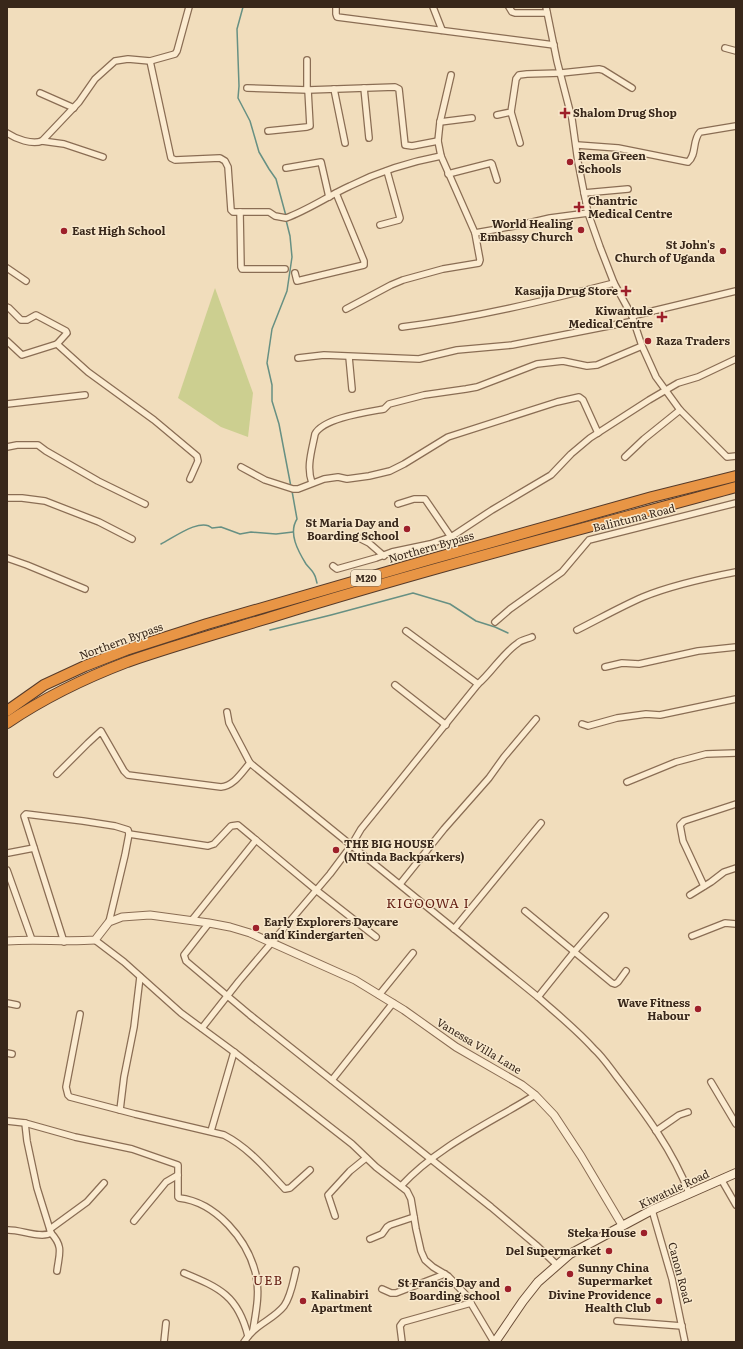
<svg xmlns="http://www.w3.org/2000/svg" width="743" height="1349" font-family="Literata,serif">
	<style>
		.green { fill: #cccf90 }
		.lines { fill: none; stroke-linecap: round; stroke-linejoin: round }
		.stream { stroke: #679083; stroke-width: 1.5 }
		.minor-casing { stroke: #8a6d54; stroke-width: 8 }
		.tertiary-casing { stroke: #8a6d54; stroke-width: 9 }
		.secondary-casing { stroke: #6b4e38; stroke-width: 10 }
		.motorway-casing { stroke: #573b2a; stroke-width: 12 }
		.minor { stroke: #fbebd0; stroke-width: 5.5 }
		.tertiary { stroke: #fbebd0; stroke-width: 7 }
		.secondary { stroke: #fbebd0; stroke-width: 8 }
		.motorway { stroke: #e89545; stroke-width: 10 }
		.poi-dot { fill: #9d202a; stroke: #f8e8cc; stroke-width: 1.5 }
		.labels { text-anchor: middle; stroke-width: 3; stroke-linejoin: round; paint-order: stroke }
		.shield { fill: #f8e8cc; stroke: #72614f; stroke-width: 1 }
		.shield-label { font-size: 10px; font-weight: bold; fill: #38271a }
		.poi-label { font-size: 11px; font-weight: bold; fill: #38271a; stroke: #f8e8cc; text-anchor: end }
		.street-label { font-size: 11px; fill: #38271a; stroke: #f8e8cc }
		.quarter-label { font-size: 13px; letter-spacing: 1px; fill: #672217; stroke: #f8e8cc }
	</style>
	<rect width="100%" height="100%" fill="#f1ddbc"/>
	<path class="green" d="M215,288L253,393L248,437L221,427L178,398Z"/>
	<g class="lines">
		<g class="stream">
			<path d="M243,7L237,29L239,86L238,98L250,121L259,152L269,169L276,179L286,216"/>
			<path d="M286,220L290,236L292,257L287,291L272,329L267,363L272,385V401L279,424L291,487"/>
			<path d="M292,491L297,519C288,533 298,551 306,564C309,568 312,570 314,574C316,577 316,580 317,583"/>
			<path d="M161,544C173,538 201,517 212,528L221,527L240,534L251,532L276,534L293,532"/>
			<path d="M270,630L331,615L413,593L450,604L476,621L495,627L508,633"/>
		</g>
		<defs>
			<g id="minor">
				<path d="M336,7V14L337,17L554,45"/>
				<path d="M433,7L442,30"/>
				<path d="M509,7L512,12L515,13H547"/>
				<path d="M546,7L557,61L572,119L578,162L588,213L600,247L614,283L632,316L642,346L656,377L680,410L727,457L736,456"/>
				<path d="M725,48L736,51"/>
				<path d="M150,61L171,158L175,160L220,158L225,161L228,167L231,210L233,212H269L275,216L286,218C308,210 328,196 350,186C378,172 409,162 441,156"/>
				<path d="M451,75L440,122L438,141L441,156L475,233L520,225L550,218L588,213"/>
				<path d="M247,88L308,90L395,87L399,89L405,145L412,146L438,141"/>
				<path d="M364,88L369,138"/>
				<path d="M334,89L345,143"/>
				<path d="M307,90V60"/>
				<path d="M40,93L74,108"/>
				<path d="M511,112L520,143"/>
				<path d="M497,115L511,112L516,79L519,75L527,74L561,73L599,69L603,70L632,88"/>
				<path d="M440,122L472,118"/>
				<path d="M268,131L307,127L310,126L308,90"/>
				<path d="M7,133C16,139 32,145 42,141L79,102L95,79L115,61L128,59L150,61L175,54L177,51L189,7"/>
				<path d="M42,141L64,144L103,157"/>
				<path d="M577,145L618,148L688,162C697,155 692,140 700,132L736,126"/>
				<path d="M286,168L321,162L329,197"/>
				<path d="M448,174L491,163L492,164L497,180"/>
				<path d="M584,193L628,189"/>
				<path d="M240,212L241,267L242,269H285"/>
				<path d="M380,225L399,220L400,218L387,171"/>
				<path d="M7,268L26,281"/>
				<path d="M295,273L297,281L364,265V261L336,193"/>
				<path d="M7,307L9,308L21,320H27L36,315L66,331L67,333L57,344L22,355L7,341"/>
				<path d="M346,309L391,285L403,280L443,269L479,263L480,260L475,233"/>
				<path d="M632,316L736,291"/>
				<path d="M402,327C474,318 544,301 614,283"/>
				<path d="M57,344L88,372L154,420L197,456L198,461L190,479"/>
				<path d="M349,357L352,389"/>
				<path d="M298,358L324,355L419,359L457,350L512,345L634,321"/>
				<path d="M7,404L85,395"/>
				<path d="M7,447L17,445H38L46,451L98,481L145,504"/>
				<path d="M625,457L644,439L680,410"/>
				<path d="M241,467L265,480L293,489H298L324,479L338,477L347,479L369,476L390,471L404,464L448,437L557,402L579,397L583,400L598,433"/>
				<path d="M312,483C306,467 312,450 315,434C323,418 368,412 384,409L389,404L424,395L466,389L477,387L537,364L563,361L587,366L597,365L642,346"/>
				<path d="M7,498H22L45,501L99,522L132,539"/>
				<path d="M398,504L414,499H425L451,537L492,510L551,475L571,454L590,438L649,400L678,383L698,377L736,359"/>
				<path d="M357,537L369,543L384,556"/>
				<path d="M7,558L27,565L85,589"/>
				<path d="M333,566L337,569L376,558L392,552L430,544L451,537"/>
				<path d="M495,622L510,609L562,572L589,540L736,503"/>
				<path d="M577,630C599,619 620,607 643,597C672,585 705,578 736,572"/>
				<path d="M406,631L478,684"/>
				<path d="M605,667L622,663L639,664L698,651L736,647"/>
				<path d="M395,685L446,725"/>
				<path d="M227,712L229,723L250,763"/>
				<path d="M582,724L588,726L617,718L646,714L660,715L736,699"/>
				<path d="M57,774L88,743L101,731L124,771L128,775L221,787C234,786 242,772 250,763L538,997C557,1014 577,1030 594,1049C603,1057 610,1068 617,1077C645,1113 673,1151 689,1193"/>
				<path d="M627,782L676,762L706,754L736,753"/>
				<path d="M129,834L208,846L214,844L231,826L238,825L316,890L376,937"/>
				<path d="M8,853L34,848"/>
				<path d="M7,870L32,940"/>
				<path d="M400,884L444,829L489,778L504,757L536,719"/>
				<path d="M704,886L683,841L680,825L684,821L736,804"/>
				<path d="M690,895L711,882L724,872L736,868"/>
				<path d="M525,911L612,983L615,984L618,982L626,971"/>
				<path d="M192,920L256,840"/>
				<path d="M209,923L184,955L186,961L250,1015L491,1207L536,1245L557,1265"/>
				<path d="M454,929L541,823"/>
				<path d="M692,936L725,923L736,924"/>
				<path d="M95,940L124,962L181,1013L234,1052L352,1144L376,1167L407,1191L411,1199L416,1229L421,1251L425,1260L433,1267L448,1276L466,1295L494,1342"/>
				<path d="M64,942L24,816L26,814L83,821L115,826L128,830L129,834L125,855L109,922"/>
				<path d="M379,995L413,953"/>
				<path d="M538,997L574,952L605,916"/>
				<path d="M7,1003L17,1005"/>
				<path d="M80,1014L66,1087L68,1095L70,1097L135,1114L224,1135C249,1148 266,1169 285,1189L290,1188L310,1170"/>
				<path d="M202,1028L239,981L330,874L351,846L361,829L478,684C492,672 502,654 518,643C521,640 528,639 532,637"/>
				<path d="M7,1053L12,1054"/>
				<path d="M332,1080L393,1003"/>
				<path d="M711,1082L736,1124"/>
				<path d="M120,1110L124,1077L134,1027L140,977"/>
				<path d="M7,1121L25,1123L75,1137L132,1149L178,1165V1197L179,1198C216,1202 248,1240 256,1275C260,1293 256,1312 253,1330"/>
				<path d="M25,1123L27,1141L37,1188L51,1233"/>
				<path d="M211,1131L234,1052"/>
				<path d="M656,1131L679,1115L688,1112"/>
				<path d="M721,1179L736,1205"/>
				<path d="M401,1186C438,1146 490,1123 535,1095"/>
				<path d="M652,1210L672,1279L685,1342"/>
				<path d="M335,1216L328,1195L350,1171L366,1158"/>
				<path d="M134,1221L166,1182L178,1175"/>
				<path d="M50,1229L87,1202L104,1183"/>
				<path d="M7,1230C19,1229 41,1239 51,1233C64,1247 59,1254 57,1271"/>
				<path d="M370,1239L382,1234L387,1227L390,1225L414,1217"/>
				<path d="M184,1273C220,1288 238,1296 248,1336"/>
				<path d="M382,1289L391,1293H396L445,1274"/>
				<path d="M617,1321L682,1326"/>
				<path d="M164,1342L166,1323"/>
				<path d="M244,1342C255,1324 273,1320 284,1306C291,1296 293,1282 296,1270"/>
				<path d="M402,1342L400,1326L403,1322L471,1303"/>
			</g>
			<path id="tertiary" d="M7,941C36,939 66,942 95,940L109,922L122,917L150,915L209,923L230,927L250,933L355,980L404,1010L456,1047L522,1085L535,1095L554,1115L581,1156L622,1225"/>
			<path id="secondary" d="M495,1342L523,1301L538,1282L570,1254L652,1210L736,1173"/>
			<g id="motorway">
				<path d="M7,711L44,685L85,666L126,650L207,624L428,560L652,497L736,476"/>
				<path d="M7,723C44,698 85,678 127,662C176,645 226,631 275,616C427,569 582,529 736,487"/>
			</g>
		</defs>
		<use href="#minor" class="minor-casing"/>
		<use href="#tertiary" class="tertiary-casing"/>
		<use href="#secondary" class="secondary-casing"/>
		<use href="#motorway" class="motorway-casing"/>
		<use href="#minor" class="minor"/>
		<use href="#tertiary" class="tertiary"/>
		<use href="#secondary" class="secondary"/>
		<use href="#motorway" class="motorway"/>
	</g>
	<g class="poi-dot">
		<path d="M563 107h4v4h4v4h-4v4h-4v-4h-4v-4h4z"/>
		<circle cx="570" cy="162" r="4"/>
		<path d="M577 201h4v4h4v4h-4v4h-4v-4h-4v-4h4z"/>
		<circle cx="581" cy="230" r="4"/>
		<circle cx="64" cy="231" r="4"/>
		<circle cx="723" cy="251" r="4"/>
		<path d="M624 285h4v4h4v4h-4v4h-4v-4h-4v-4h4z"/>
		<path d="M660 311h4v4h4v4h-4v4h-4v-4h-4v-4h4z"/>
		<circle cx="648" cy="341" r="4"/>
		<circle cx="407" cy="529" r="4"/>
		<circle cx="336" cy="850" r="4"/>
		<circle cx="256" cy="928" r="4"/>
		<circle cx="698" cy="1009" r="4"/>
		<circle cx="644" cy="1233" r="4"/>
		<circle cx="609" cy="1251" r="4"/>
		<circle cx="570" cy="1274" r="4"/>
		<circle cx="508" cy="1289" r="4"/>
		<circle cx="303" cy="1301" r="4"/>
		<circle cx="659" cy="1301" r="4"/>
	</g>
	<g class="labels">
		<rect class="shield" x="351" y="570" width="30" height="16" rx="3"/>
		<g class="shield-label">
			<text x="366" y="582">M20</text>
		</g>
		<g class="poi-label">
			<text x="573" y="117" text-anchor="start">Shalom Drug Shop</text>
			<text x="578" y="160" text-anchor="start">Rema Green<tspan x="578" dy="13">Schools</tspan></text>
			<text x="588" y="205" text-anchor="start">Chantric<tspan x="588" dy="13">Medical Centre</tspan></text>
			<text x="573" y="228">World Healing<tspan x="573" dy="13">Embassy Church</tspan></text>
			<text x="72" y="235" text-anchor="start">East High School</text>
			<text x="715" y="249">St John's<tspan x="715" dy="13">Church of Uganda</tspan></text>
			<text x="618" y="295">Kasajja Drug Store</text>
			<text x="653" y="315">Kiwantule<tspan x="653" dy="13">Medical Centre</tspan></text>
			<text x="656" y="345" text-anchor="start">Raza Traders</text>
			<text x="399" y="527">St Maria Day and<tspan x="399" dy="13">Boarding School</tspan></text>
			<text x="344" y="848" text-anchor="start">THE BIG HOUSE<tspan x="344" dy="13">(Ntinda Backparkers)</tspan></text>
			<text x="264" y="926" text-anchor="start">Early Explorers Daycare<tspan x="264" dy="13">and Kindergarten</tspan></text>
			<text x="690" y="1007">Wave Fitness<tspan x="690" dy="13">Habour</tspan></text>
			<text x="636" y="1237">Steka House</text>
			<text x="601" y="1255">Del Supermarket</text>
			<text x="578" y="1272" text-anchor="start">Sunny China<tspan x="578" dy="13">Supermarket</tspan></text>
			<text x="500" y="1287">St Francis Day and<tspan x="500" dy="13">Boarding school</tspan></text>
			<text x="311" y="1299" text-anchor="start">Kalinabiri<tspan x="311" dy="13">Apartment</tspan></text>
			<text x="651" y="1299">Divine Providence<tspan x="651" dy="13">Health Club</tspan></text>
		</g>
		<g class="street-label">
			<text transform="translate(634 518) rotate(-14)" y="4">Balintuma Road</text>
			<text transform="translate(431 547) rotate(-16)" y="4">Northern Bypass</text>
			<text transform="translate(121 641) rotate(-20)" y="4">Northern Bypass</text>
			<text transform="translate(479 1046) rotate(31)" y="4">Vanessa Villa Lane</text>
			<text transform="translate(674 1189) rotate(-25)" y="4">Kiwatule Road</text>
			<text transform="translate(680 1273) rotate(75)" y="4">Canon Road</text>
		</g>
		<g class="quarter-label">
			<text x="428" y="908">KIGOOWA I</text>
			<text x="268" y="1285">UEB</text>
		</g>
	</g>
	<rect width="743" height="1349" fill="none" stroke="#38271a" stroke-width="16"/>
</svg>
